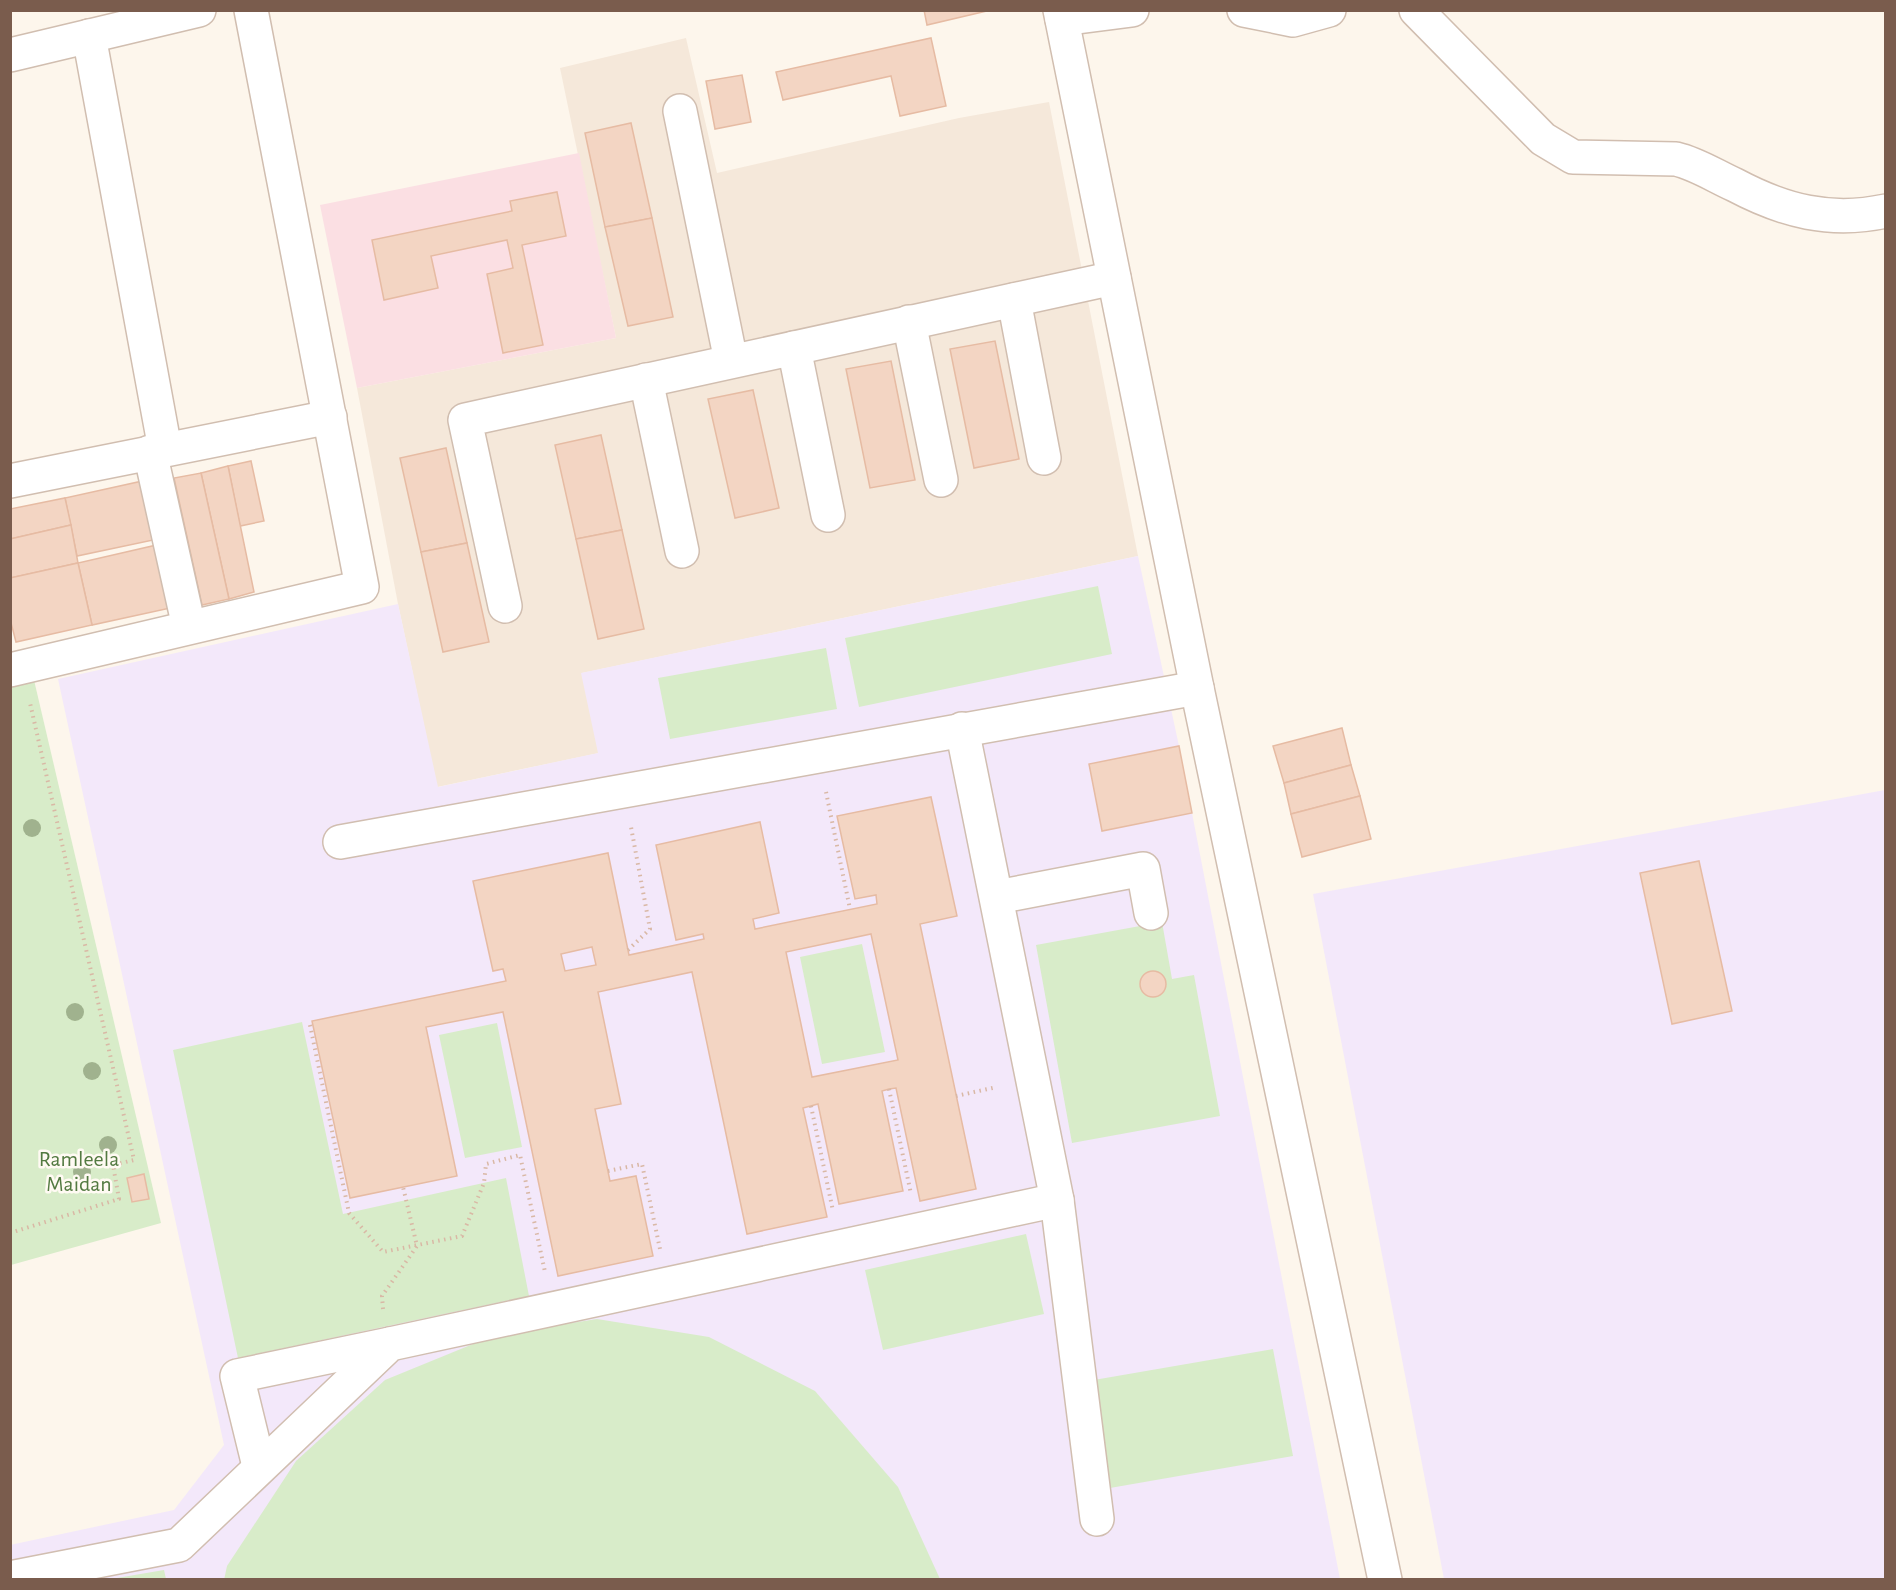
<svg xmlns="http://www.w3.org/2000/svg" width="1896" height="1590" font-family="'Alegreya Sans',sans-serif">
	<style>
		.residential { fill: #f5e8da }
		.education { fill: #f3e8fa }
		.medical { fill: #fbdfe3 }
		.green { fill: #d8ecc9 }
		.building { fill: #f3d5c3; stroke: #e6bba3; stroke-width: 1.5; fill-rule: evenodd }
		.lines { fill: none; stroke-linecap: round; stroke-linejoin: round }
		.minor-casing { stroke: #d1beb0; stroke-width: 36 }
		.path { stroke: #d9b8a5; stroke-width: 4; stroke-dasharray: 1.5 4.5; stroke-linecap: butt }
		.minor { stroke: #fff; stroke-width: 33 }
		.tree { fill: #a0b28e }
		.labels { text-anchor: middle; stroke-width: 5; stroke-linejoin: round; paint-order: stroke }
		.park-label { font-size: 22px; fill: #537a41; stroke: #fffaf3 }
	</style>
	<rect width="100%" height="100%" fill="#fdf6ec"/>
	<path class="residential" d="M686,38L717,173L959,118L1049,102L1138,556L582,673L599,753L437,787L398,604L357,388L616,338L560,68Z"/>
	<g class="education">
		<path d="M1138,556L1179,746L1089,765L1103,831L1192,813L1340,1579L11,1580L10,1545L174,1510L224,1445L58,679L398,604L438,787L598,753L581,673Z"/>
		<path d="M1885,790V1579H1444L1313,894Z"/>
	</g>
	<path class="medical" d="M579,153L616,338L357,388L320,205Z"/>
	<g class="green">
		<path d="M1098,586L1112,654L859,707L845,638Z"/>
		<path d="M826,648L837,709L670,739L658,678Z"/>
		<path d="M34,680L161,1223L11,1265L10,685Z"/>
		<path d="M1162,922L1172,979L1194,975L1220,1116L1072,1143L1036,945Z"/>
		<path d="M862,944L885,1052L822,1064L800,957Z"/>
		<path d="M302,1022L343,1214L506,1178L529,1296L238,1358L173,1050Z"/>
		<path d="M497,1023L522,1147L465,1158L439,1035Z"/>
		<path d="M1026,1234L1044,1314L883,1350L865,1270Z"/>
		<path d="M597,1319L709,1337L815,1391L898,1487L940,1579L224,1580L227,1566L296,1461L385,1380L495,1335Z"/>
		<path d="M1273,1349L1293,1456L1110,1488L1088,1381Z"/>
		<path d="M164,1570L166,1579H111Z"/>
	</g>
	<g class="building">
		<path d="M924,10H991L927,25Z"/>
		<path d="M931,38L946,106L900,116L891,76L783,100L776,72Z"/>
		<path d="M742,75L751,122L715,129L706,81Z"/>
		<path d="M631,123L652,218L605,227L585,133Z"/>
		<path d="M557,192L566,236L522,245L543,345L503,353L487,274L513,268L507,240L431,256L438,288L384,300L372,240L512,211L510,201Z"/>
		<path d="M652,218L673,317L628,326L605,227Z"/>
		<path d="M995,341L1019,459L974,468L950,349Z"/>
		<path d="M891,361L915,480L870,488L846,369Z"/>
		<path d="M753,390L779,508L735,518L708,399Z"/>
		<path d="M601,435L622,530L576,539L555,445Z"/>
		<path d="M446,448L467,543L421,552L400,458Z"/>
		<path d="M251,461L264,521L240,526L228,466Z"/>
		<path d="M228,466L254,592L229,599L201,473Z"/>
		<path d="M201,473L229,599L202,605L174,478Z"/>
		<path d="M147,480L158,539L77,556L65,498Z"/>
		<path d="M65,498L71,525L10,539V509Z"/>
		<path d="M71,525L78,563L10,578V539Z"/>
		<path d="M622,530L644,629L598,639L576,539Z"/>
		<path d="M467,543L489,642L443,652L421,552Z"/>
		<path d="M161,544L175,607L92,625L78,563Z"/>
		<path d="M78,563L92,625L16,642L10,619V578Z"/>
		<path d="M1342,728L1351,765L1284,783L1273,746Z"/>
		<path d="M1179,746L1192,813L1102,831L1089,764Z"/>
		<path d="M1351,765L1360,796L1291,814L1284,783Z"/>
		<path d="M1360,796L1371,839L1302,857L1291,814Z"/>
		<path d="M931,797L957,916L920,924L976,1189L920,1201L896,1088L889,1089L882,1091L903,1191L839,1204L818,1104L803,1108L827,1217L747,1234L692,972L598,992L621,1104L595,1109L610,1181L636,1176L653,1256L558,1276L503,1012L426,1027L457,1176L350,1198L312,1021L506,981L503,969L493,971L473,881L608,853L629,955L704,939L703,934L676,940L656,845L760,822L779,913L753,919L755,929L877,904L876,895L855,899L837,816ZM871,934L898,1060L812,1077L786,952ZM592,947L596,965L565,971L561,954Z"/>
		<path d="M1699,861L1732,1011L1672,1024L1640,873Z"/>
		<circle cx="1153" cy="984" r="13"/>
		<path d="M144,1174L149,1199L132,1202L127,1178Z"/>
	</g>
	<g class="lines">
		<defs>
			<g id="minor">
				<path d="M1060,10L1197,688L1385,1580"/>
				<path d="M1244,10L1293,20L1329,10"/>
				<path d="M1416,10L1543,139L1573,157L1676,159C1697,164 1715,176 1735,185C1784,211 1830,223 1886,211"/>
				<path d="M1062,19L1132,10"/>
				<path d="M89,36L165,449"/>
				<path d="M10,55L199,10"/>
				<path d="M680,111L731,361"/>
				<path d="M1014,300L1044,458"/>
				<path d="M909,322L941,480"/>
				<path d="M794,348L828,515"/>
				<path d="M646,380L682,551"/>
				<path d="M150,452L189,627"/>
				<path d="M10,481L330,417"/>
				<path d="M505,606L465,420L1114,278"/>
				<path d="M10,670L362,587L251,10"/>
				<path d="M962,729L1057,1200L1097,1519"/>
				<path d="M340,842L1197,688"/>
				<path d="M997,897L1143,869L1151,913"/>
				<path d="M259,1466L237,1376L390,1344"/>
				<path d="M10,1578L179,1545L390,1344L1057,1200"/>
			</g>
		</defs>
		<use href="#minor" class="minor-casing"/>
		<g class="path">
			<path d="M826,792L850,909"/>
			<path d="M628,950L650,929L631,827"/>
			<path d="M310,1025L349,1213L383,1252L462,1236L484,1183L486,1164L520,1155L545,1272"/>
			<path d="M889,1089L911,1194"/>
			<path d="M956,1096L997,1087"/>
			<path d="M811,1106L833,1211"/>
			<path d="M608,1171L642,1164L660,1249"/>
			<path d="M10,1233L119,1199L113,1165L134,1160L30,703"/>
			<path d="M383,1309L382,1296L417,1246L403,1187"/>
		</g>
		<use href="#minor" class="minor"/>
	</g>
	<g class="tree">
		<circle cx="32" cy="828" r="9"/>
		<circle cx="75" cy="1012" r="9"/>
		<circle cx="92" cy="1071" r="9"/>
		<circle cx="108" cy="1145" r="9"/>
		<circle cx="82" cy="1172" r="9"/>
	</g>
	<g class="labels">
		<g class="park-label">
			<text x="79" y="1166">Ramleela<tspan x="79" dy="25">Maidan</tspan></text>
		</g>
	</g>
	<rect width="1896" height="1590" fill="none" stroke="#7a5c4d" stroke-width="24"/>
</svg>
